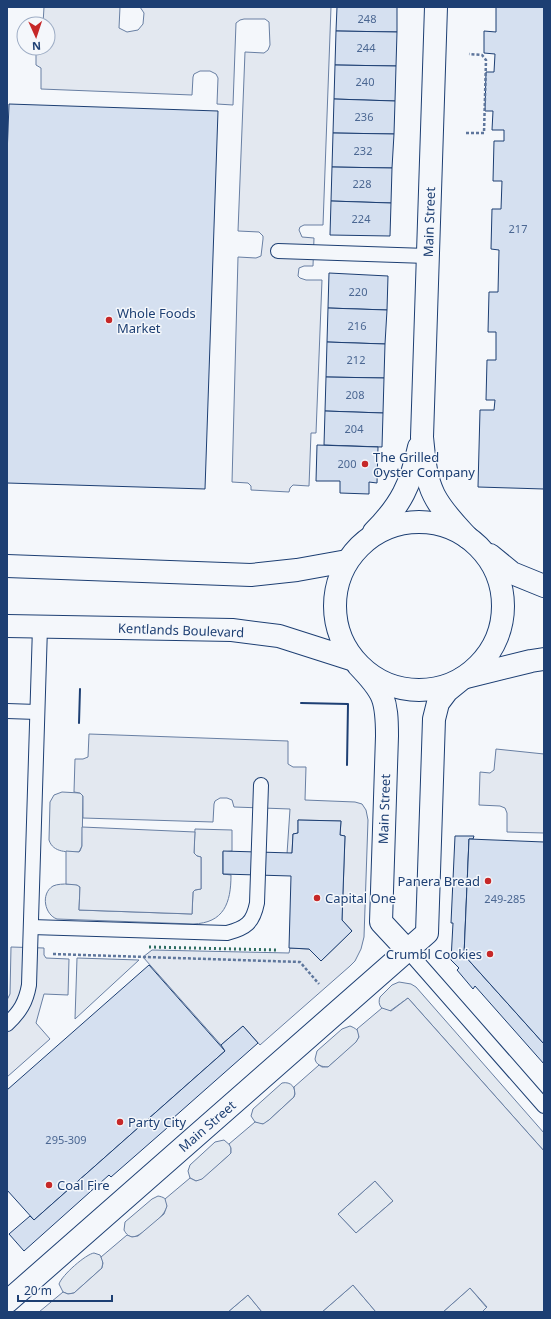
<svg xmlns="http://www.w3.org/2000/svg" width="551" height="1319" font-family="'Noto Sans',sans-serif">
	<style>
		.green { fill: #e3e9f0; stroke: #687fa3 }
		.parking { fill: #e3e8f0; stroke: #687fa3; fill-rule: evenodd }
		.building { fill: #d5e0f0; stroke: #1d3f73 }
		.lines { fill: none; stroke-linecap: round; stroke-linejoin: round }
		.lane-casing { stroke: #1d3f73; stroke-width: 16 }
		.street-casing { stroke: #1d3f73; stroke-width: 24 }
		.secondary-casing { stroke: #1d3f73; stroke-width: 24 }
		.path { stroke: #5e769c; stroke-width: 2.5; stroke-dasharray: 3 2; stroke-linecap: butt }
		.lane { stroke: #f4f7fb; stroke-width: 14 }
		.street { stroke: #f4f7fb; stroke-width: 22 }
		.secondary { stroke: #f4f7fb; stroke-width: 22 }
		.hedge { stroke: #2c6c60; stroke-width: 3; stroke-dasharray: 2 3; stroke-linecap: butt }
		.wall { stroke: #1d3f73; stroke-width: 2 }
		.poi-dot { fill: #c62828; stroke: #f4f7fb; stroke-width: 1.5 }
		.labels { text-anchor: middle; stroke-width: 3; stroke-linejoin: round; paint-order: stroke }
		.number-label { font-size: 11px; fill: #4b6792 }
		.street-label { font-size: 13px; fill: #1d3f73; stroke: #f4f7fb }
		.poi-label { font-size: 13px; fill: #1d3f73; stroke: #f4f7fb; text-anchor: start }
	</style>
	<rect width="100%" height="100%" fill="#f4f7fb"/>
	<g class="green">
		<path d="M62,792L80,793L83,796L82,846L79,852C68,852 53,853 49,840L50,802L54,795Z"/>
		<path d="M195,829L232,830V851L223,852V874L231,875C231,903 224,923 193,924L57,919C45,915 40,894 53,886C57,884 64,884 68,884C73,884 77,884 80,887L79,910L192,914L193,892L195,890L201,889V857L197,856L194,853Z"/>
		<path d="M77,958L139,960L75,1019Z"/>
		<path d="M399,982L411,984L416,987L544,1133V1151L408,998L390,1011C382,1011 377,1005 380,997L392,985Z"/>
		<path d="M350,1026C369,1033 354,1045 345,1053C339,1057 334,1062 328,1067C322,1067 316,1065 315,1059L317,1051L342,1029Z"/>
		<path d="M282,1083C291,1081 297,1088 294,1097L269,1120L264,1124H260L255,1122L251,1116L253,1109Z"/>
		<path d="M224,1140L231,1146V1153L228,1156L202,1180L196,1181L190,1178L188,1171L190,1165L215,1142Z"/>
		<path d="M375,1181L393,1201L356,1233L338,1214Z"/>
		<path d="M158,1196C187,1201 141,1237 133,1237C129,1237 126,1234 124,1230L125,1222L152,1199Z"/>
		<path d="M94,1253L100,1255L103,1261L102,1268L74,1293L68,1294L63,1292L59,1284C62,1275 86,1254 94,1253Z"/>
		<path d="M353,1285L376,1312H322Z"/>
		<path d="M470,1288L487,1308L482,1312H443Z"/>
		<path d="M248,1295L262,1312H228Z"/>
	</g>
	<g class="parking">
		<path d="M44,7H120L119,28L127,32L138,30L143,24L144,13L140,7H331L323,225H304L300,227L299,230L302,237L314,238L313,266H304L299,268L298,276L300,278L306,280H322L316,433H311L309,486L293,485L290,488L289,492L251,490V486L248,483L232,482L238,257L256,258L261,256L263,239V236L259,232L238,231L245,52L264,53L268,50L270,45L269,22L265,19H244L240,20L236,23L233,105L217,104L218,78L216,74L210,71H200L194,74L193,77L192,95L41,89V68L36,65V48H48V24H43Z"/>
		<path d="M89,734L288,741V764L293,767H306L305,800L355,802L362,804L366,810L368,820L364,937L361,949L355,961L350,966L260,1045L243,1026L221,1045L143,957L152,950L289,953L290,948L309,949L321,961L352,931L342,920L345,836L340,835L341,821L298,820V833L293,834L292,853L287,854L290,809L234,807L232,800L227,798H220L215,801L214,804L213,822L83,818V796L80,793L74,792L75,759H83L88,757Z"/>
		<path d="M496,749L544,754V833L507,832V813L505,808L500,806L479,805L480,772L490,773L494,770Z"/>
		<path d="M82,827L195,832L194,853L197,856L201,857V889L195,890L193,892L192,914L79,910L80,887L77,885L66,884V851L79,852L80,851L82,846Z"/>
		<path d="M11,947L44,948V955L46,958L69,959L68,995L44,994L36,1023L50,1039L7,1077V1000L10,994Z"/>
		<path d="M408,998L544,1151V1312H482L487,1307L470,1288L443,1312H376L353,1285L322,1312H262L248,1295L228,1312H39L63,1292L68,1294L74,1293L102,1268L103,1263L101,1257L127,1235L132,1237L138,1236L164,1214L167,1206L165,1199L190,1178L196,1181L202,1179L228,1156L231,1153V1148L229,1144L255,1122L263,1124L269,1120L294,1097L295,1094L294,1087L319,1065L322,1067H328L356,1042L359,1037L357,1029L382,1008L391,1011ZM375,1181L393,1201L356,1233L338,1214Z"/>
	</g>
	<g class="building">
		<path d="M337,7H397V32L336,31Z"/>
		<path d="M496,7H544V489L478,487L480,410H494L495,400H486L487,360H496V332H488L489,292H498L499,250L491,249L492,209H501L502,181H493L494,141H504V130H492L493,111H485L486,72H494L495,54L484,53V31L496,32Z"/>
		<path d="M336,31L397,32L396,66L335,65Z"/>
		<path d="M335,65L396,66L395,101L334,99Z"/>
		<path d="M334,99L395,101L394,134L333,133Z"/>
		<path d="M9,104L218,111L205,489L7,483V156Z"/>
		<path d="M333,133L394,134L392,168L332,167Z"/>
		<path d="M332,167L392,168L391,203L331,201Z"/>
		<path d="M331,201L391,203L390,236L330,235Z"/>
		<path d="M329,273L388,276L387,310L328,308Z"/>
		<path d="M328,308L387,310L385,344L327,342Z"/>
		<path d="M327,342L385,344L384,378L326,377Z"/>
		<path d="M326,377L384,378L383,413L325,411Z"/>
		<path d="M325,411L383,413L382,447L324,445Z"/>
		<path d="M317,445L378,447L377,483L369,482V494L340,493V481H316Z"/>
		<path d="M298,820L341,821L340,835L345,836L342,920L352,931L321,961L309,949L289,948L291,876L223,874V851L292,853L293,834L298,833Z"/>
		<path d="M455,836H474L473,839H469L464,955L544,1044V1064L475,986L473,989L457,970L459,968L451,960L453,923H451Z"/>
		<path d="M469,839L544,842V1044L464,955Z"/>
		<path d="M149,965L225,1051L34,1220L7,1190V1090Z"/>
		<path d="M243,1026L258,1043L172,1119L175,1121L111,1177L109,1175L24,1251L9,1234L30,1216L34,1220L225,1051L221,1045Z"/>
	</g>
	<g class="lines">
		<defs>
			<g id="lane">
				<path d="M278,251L427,256"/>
				<path d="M7,711L37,712"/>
				<path d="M31,927L227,933C246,928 253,923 257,903L261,785"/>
				<path d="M408,951L544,1106"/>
				<path d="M7,1024C20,1012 26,1002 29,985L40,627"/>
			</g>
			<g id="street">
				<path d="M358,665C384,692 387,699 387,736L381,922L408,951"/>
				<path d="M7,1302L427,933L434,719L438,703L447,691L463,678"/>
			</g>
			<g id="secondary">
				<path d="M436,7L422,437C424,456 425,477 434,495C442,511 455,524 467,537"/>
				<circle cx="419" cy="606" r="84"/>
				<path d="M374,532C401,505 411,484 419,447"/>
				<path d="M490,555L512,573L544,586"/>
				<path d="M7,566L251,575L297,570L347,561"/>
				<path d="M7,626L232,630L279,636L351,659"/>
				<path d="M466,677L531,661L544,659"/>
			</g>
		</defs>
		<use href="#lane" class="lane-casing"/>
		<use href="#street" class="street-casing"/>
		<use href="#secondary" class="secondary-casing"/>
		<g class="path">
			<path d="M466,133H484L486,60L482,55L469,54"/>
			<path d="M53,954L300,962L319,984"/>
		</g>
		<use href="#lane" class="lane"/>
		<use href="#street" class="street"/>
		<use href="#secondary" class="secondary"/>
		<path class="hedge" d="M149,947L277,950"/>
		<g class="wall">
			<path d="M301,703L348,704L347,765"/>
			<path d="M79,723L80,689"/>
		</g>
	</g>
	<g class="poi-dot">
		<circle cx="109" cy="320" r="4"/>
		<circle cx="365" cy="464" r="4"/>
		<circle cx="488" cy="881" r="4"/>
		<circle cx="317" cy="898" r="4"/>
		<circle cx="490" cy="954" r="4"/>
		<circle cx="120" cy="1122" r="4"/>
		<circle cx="49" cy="1185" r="4"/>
	</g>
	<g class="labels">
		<g class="number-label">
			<text x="367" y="23">248</text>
			<text x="366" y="52">244</text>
			<text x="365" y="86">240</text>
			<text x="364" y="121">236</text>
			<text x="363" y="155">232</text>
			<text x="362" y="188">228</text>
			<text x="361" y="223">224</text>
			<text x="518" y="233">217</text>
			<text x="358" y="296">220</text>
			<text x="357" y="330">216</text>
			<text x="356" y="364">212</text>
			<text x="355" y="399">208</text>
			<text x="354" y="433">204</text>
			<text x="347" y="468">200</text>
			<text x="505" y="903">249-285</text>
			<text x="66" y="1144">295-309</text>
		</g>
		<g class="street-label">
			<text transform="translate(429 222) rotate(-88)" y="5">Main Street</text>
			<text transform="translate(181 630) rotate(2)" y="5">Kentlands Boulevard</text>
			<text transform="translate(384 809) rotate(-88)" y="5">Main Street</text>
			<text transform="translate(207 1126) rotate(-41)" y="5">Main Street</text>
		</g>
		<g class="poi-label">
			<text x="117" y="318">Whole Foods<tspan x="117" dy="15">Market</tspan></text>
			<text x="373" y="462">The Grilled<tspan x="373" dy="15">Oyster Company</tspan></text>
			<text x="480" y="886" text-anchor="end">Panera Bread</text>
			<text x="325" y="903">Capital One</text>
			<text x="482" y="959" text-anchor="end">Crumbl Cookies</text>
			<text x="128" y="1127">Party City</text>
			<text x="57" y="1190">Coal Fire</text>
		</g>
	</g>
	<rect width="551" height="1319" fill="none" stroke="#1d3f73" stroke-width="16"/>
	<g transform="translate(36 36) rotate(177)"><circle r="19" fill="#f4f7fb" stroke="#9eadc5"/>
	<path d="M0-3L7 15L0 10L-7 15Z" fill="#c62828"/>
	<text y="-6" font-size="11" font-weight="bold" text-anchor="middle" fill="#1d3f73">N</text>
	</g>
	<path d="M18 1295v6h94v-6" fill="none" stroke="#1d3f73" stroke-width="2"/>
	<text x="24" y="1295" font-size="12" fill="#1d3f73" stroke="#f4f7fb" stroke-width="3" paint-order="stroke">20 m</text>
</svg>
